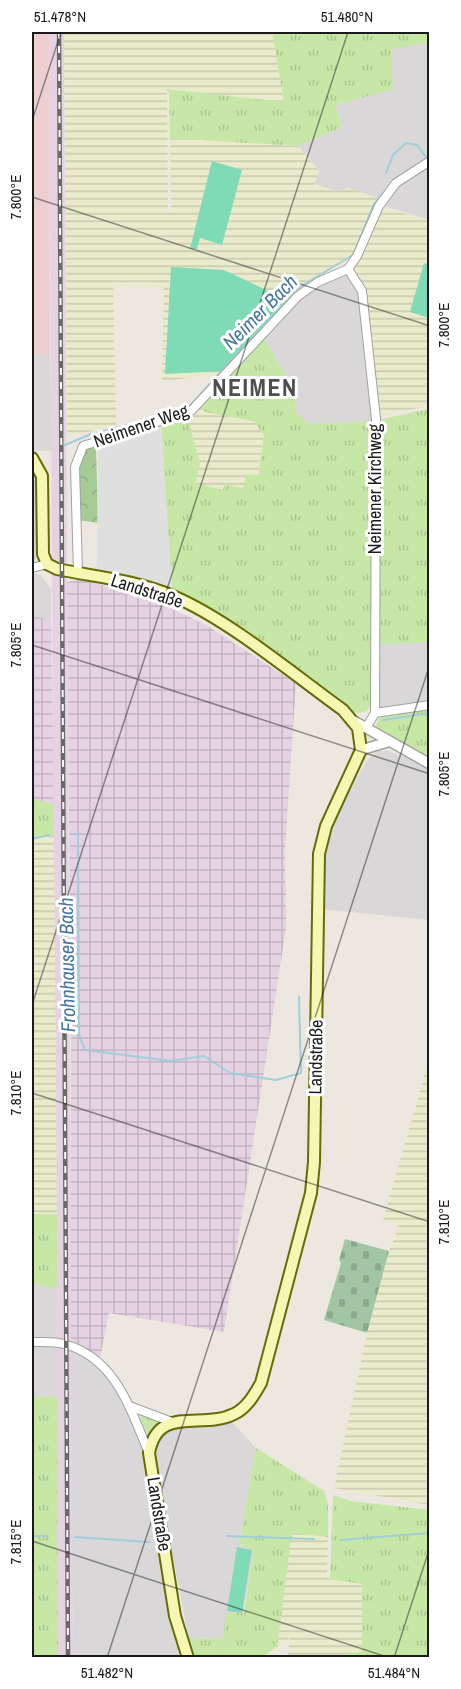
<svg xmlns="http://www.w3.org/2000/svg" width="461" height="1689" font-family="'Archivo Narrow',sans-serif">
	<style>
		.residential { fill: #d9d7d8 }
		.commercial { fill: #eecfcf }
		.industrial { fill: url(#industrial-grid) }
		.railway { fill: #e5d2e2 }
		.farmland { fill: url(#farmland-rules) }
		.grass { fill: url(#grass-tufts) }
		.forest { fill: url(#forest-crowns) }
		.cemetery { fill: url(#cemetery-stones) }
		.pitch { fill: #7edbb5 }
		.parking { fill: #dfdfdf }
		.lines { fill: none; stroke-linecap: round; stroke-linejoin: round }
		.stream { stroke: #a0ceda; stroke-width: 2 }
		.minor-casing { stroke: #a2a2a2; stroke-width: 10 }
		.tertiary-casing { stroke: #a2a2a2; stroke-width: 12 }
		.secondary-casing { stroke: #646d07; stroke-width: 14 }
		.minor { stroke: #fff; stroke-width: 8 }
		.tertiary { stroke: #fff; stroke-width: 9 }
		.secondary { stroke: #f6f7b3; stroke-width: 10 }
		.rail-casing { stroke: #696969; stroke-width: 4.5 }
		.rail { stroke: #fff; stroke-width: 2; stroke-dasharray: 7; stroke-linecap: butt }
		.ticks { fill: none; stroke: #1b1b1b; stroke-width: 1.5; stroke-opacity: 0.45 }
		.labels { text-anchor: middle; stroke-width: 6; stroke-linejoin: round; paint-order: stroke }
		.street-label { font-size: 18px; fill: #1b1b1b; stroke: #fff }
		.water-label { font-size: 20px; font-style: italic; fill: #4776a0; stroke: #fff }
		.district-label { font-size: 24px; font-weight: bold; letter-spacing: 1.5px; fill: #4e4e4e; stroke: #fff }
		.neatline { fill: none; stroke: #1b1b1b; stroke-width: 2 }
		.ticks-label { font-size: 15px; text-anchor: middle; fill: #1b1b1b }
	</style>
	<defs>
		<pattern id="industrial-grid" width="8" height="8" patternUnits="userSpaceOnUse" patternTransform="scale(1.5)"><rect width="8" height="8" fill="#e5d2e2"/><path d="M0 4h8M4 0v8" fill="none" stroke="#c4b4c1"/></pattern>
		<pattern id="farmland-rules" width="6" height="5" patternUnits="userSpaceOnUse" patternTransform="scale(1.5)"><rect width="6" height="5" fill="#eaebcb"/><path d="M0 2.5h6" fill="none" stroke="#c8c9ae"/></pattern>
		<pattern id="grass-tufts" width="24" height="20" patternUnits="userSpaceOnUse" patternTransform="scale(1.5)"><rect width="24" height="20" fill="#c7e7a6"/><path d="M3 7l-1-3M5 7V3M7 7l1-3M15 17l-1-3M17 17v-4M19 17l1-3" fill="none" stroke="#aac68e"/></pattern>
		<pattern id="forest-crowns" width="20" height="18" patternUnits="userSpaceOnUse" patternTransform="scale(1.5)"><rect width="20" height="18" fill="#a6cb95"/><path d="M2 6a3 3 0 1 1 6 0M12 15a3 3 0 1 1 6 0" fill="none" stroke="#8eae80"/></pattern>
		<pattern id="cemetery-stones" width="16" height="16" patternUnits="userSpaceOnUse" patternTransform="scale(1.5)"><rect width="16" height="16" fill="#a2c5a6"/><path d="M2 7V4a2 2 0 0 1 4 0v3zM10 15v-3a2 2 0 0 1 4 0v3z" fill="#8ba98e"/></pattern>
	</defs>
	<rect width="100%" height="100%" fill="#ece8e0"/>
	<g class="residential">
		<path d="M429,43V220L314,184L319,171L298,146L342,127L335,105L355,98L391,48Z"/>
		<path d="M345,267L359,292L373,421L308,424L295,412V392L263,336L299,299Z"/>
		<path d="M32,353L50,354L52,451L32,450Z"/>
		<path d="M32,459L41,476L38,557L32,563Z"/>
		<path d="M32,573L41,575L51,589V620L32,616Z"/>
		<path d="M429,642V713L424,705L378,710L375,645Z"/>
		<path d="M378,751H389L429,767V920L321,909L326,855L335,819L367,760Z"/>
		<path d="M32,1283L57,1289V1397L32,1396Z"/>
		<path d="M70,1350L97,1362L125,1403L148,1455L171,1625L182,1657H73Z"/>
		<path d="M231,1421L256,1448L239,1544L255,1549L243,1613L223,1638L189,1639L154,1459L156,1446L160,1437L171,1428Z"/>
	</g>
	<path class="commercial" d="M32,32H49L50,354L32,353Z"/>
	<g class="industrial">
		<path d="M80,579L152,599L206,625L296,683L285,848L286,928L224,1332L109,1313L100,1358L70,1339L71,1046L67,582Z"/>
		<path d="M32,616L51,620L54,804L32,799Z"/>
	</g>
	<path class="railway" d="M49,32H64L73,1658L58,1657Z"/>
	<g class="farmland">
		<path d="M64,32H272L284,102L167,90L168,212H171L170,138L298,146L319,171L314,185L338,191L348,188L381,199L355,254L316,278L298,294L222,374L162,381L164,288L113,285L116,425L67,437Z"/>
		<path d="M381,207L429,220V406L378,416L364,291L348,264Z"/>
		<path d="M199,405L205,412L253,421L264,435L258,476L243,488L225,484L223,491L195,483L200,463L187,416Z"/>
		<path d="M54,835L57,1214H32V839Z"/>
		<path d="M429,1060V1505L334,1488L367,1333L389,1251L399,1226L383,1219Z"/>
		<path d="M292,1533L328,1537L327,1578L362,1583V1653H342V1657H288L290,1638L277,1647Z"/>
	</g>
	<g class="grass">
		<path d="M272,32H429V43L391,49L393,89L335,105L342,127L298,146L170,138L169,93L166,89L284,102Z"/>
		<path d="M263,336L295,392V412L308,424L373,421L371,703L367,711L355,714L210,610L172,591L161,423L187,416L200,463L196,483L223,490L225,484L243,488L247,474L258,476L264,435L253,421L205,412L199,405Z"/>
		<path d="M429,409V642L375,645L377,420Z"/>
		<path d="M425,706L429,713V762L380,733L376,726L379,717Z"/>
		<path d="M32,799L54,804V835L32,839Z"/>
		<path d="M32,1214H57V1289L32,1283Z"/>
		<path d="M32,1396L57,1397L58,1657H32Z"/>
		<path d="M142,1415L157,1421V1425L148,1436L139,1420Z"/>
		<path d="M256,1448L324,1491L328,1504V1537L292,1533L277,1647L262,1657H195L189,1639L223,1638L226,1613H244L254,1550L239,1544Z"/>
		<path d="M333,1495L351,1501L429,1510V1657H342V1653L362,1652V1584L330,1579Z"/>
	</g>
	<path class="forest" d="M96,445L98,523L78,520L79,460L86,448Z"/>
	<path class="cemetery" d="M345,1239L389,1251L367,1333L324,1320L341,1263L339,1260Z"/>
	<g class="pitch">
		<path d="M212,161L242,170L222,245L200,238L197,249H190Z"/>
		<path d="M424,263L429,265V318L410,312Z"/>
		<path d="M171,267L224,270L289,301L224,371L165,374Z"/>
		<path d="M237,1547L252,1550L242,1613L227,1611Z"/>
	</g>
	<path class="parking" d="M161,423L172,591L97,571L98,444Z"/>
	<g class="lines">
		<g class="stream">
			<path d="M386,173L393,155L406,143L417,145L426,157L430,156"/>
			<path d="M187,409L298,288L353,255L374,204L383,194"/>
			<path d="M65,445L91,434L164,416"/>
			<path d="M383,720L430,713"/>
			<path d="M75,834L78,835L79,1034L85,1050L171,1061L204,1056L230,1073L276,1080L301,1073L299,997"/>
			<path d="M32,839L49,835"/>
			<path d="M32,1536H48"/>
			<path d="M227,1536L314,1539"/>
			<path d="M75,1537L149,1542"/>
			<path d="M340,1540L430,1533"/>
		</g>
		<defs>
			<g id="minor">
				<path d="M348,269L362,291L376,419L375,713L366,728"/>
				<path d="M32,568L47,564"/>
				<path d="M78,572L75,467L83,446L191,411L298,296L318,282L348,269L357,256L379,206L396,183L430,161"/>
				<path d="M375,713L430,705"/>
				<path d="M32,1342C42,1342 54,1341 64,1344C116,1358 130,1409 149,1453"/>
				<path d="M132,1407L172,1422"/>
			</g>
			<g id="tertiary">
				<path d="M354,721L430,764"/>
				<path d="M361,750L388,742"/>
			</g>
			<path id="secondary" d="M32,458L42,476L43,554L47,564L57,569C96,577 135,580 173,596C229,620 293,674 343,710L358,728L361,750L326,826L319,854L314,1162L311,1193L261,1383C254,1395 247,1408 234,1414C202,1430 158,1404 149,1453L175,1616L188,1658"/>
		</defs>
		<use href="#minor" class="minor-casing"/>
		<use href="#tertiary" class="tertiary-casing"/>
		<use href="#secondary" class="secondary-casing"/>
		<use href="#minor" class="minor"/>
		<use href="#tertiary" class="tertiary"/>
		<use href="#secondary" class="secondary"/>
		<defs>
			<path id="rail" d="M59,32L68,1658"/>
		</defs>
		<use href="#rail" class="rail-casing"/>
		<use href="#rail" class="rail"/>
	</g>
	<path class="ticks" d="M32,121L61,32M32,197L430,326M32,645L430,774M32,1005L348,32M32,1093L430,1222M32,1541L390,1658M107,1658L430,664M394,1658L430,1547"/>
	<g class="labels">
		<g class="street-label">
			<text transform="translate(141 426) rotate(-19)" y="6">Neimener Weg</text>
			<text transform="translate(375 489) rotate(-90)" y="6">Neimener Kirchweg</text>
			<text transform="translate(147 591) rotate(18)" y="6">Landstraße</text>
			<text transform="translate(316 1057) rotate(-89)" y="6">Landstraße</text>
			<text transform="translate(159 1514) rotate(81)" y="6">Landstraße</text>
		</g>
		<g class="water-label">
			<text transform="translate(260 312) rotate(-45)" y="7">Neimer Bach</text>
			<text transform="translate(67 965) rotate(-91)" y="7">Frohnhauser Bach</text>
		</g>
		<g class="district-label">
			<text x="255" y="396">NEIMEN</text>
		</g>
	</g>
	<rect width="461" height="1689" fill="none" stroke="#ffffff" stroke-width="66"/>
	<rect x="33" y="33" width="395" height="1623" class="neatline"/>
	<g class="ticks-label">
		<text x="60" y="22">51.478°N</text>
		<text x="347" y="22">51.480°N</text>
		<text transform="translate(16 197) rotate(-90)" y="5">7.800°E</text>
		<text transform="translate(444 325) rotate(-90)" y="5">7.800°E</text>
		<text transform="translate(16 645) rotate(-90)" y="5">7.805°E</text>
		<text transform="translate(444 774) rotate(-90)" y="5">7.805°E</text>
		<text transform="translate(16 1093) rotate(-90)" y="5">7.810°E</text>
		<text transform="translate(444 1222) rotate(-90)" y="5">7.810°E</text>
		<text transform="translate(16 1542) rotate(-90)" y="5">7.815°E</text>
		<text x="107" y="1678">51.482°N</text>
		<text x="394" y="1678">51.484°N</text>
	</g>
</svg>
